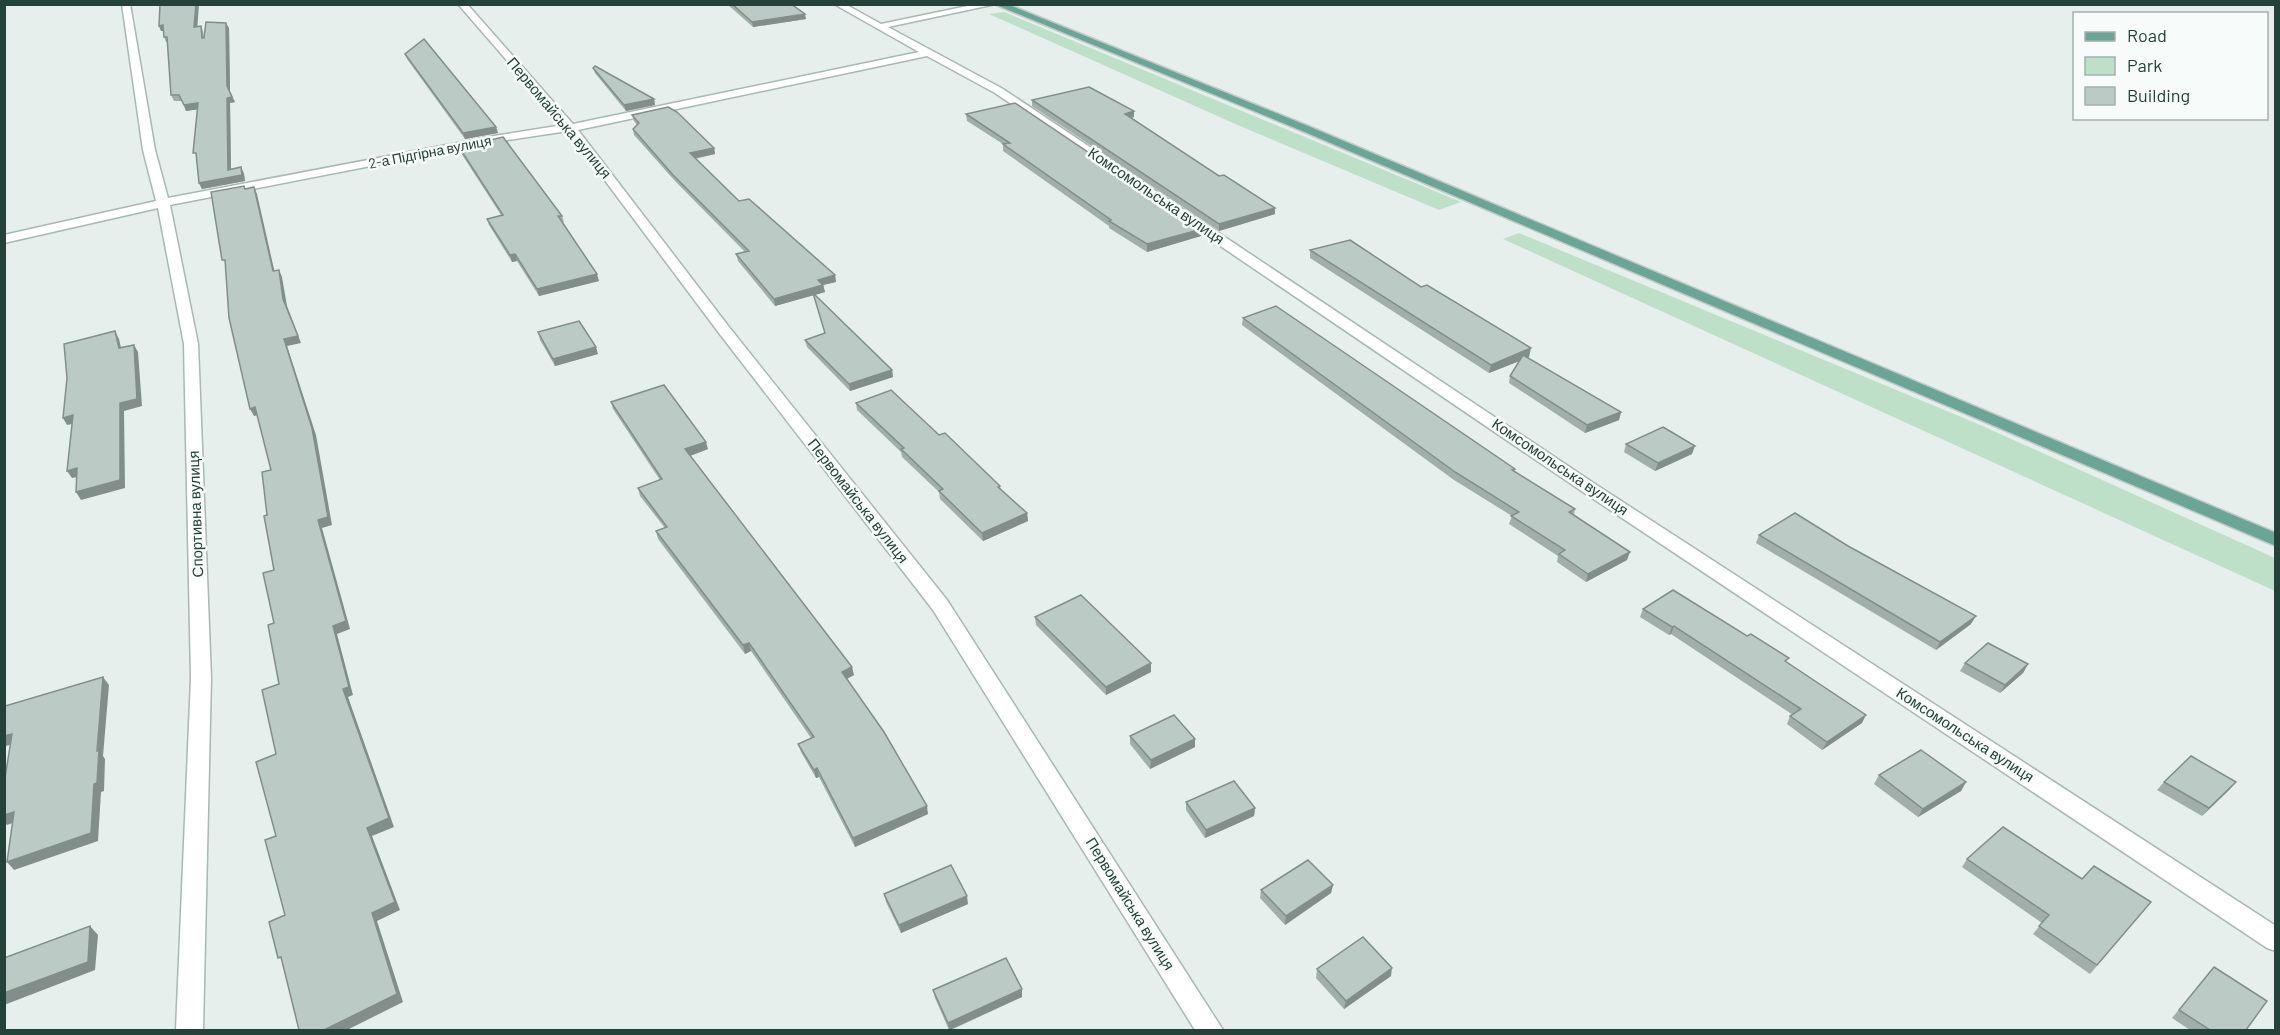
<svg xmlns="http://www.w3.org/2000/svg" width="2280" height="1035" font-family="Barlow,sans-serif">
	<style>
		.green { fill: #bfe0c8 }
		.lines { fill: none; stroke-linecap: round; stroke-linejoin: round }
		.minor-casing { stroke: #a8b8b2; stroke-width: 3 }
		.primary-casing { stroke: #c2cac8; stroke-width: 3 }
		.minor { fill: #fff; fill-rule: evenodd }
		.primary { fill: #6aa596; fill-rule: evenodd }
		.wall { fill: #a1aea9 }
		.shaded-wall { fill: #838d89 }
		.building { fill: #bbcac4; stroke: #838d89; stroke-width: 1.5 }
		.labels { text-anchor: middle; stroke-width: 5; stroke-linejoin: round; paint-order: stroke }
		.far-street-label { font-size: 14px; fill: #24423a; stroke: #f7fbf9 }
		.street-label { font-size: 15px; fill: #24423a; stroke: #f7fbf9 }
	</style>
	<rect width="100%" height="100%" fill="#e6efeb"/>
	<g class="green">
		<path d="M1004,12L1461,202L1439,210L1233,123L989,14Z"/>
		<path d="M1519,233L1978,424L2275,558V591L1503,239Z"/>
	</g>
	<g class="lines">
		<defs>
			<path id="minor" d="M122,4H130L155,150L168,198L494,136L563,125L458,4H467L573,124L919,52L834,4H845L881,24L977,4H996L888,27L1003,89L1595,484L2276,926V951L2267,948L1583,492L995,93L927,56L578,130L729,327L947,600L1223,1030H1195L933,610L719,333L568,131L494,142L170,205L198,344L211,678L203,1030H176L191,678L184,344L158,208L4,243V235L156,201L143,150Z"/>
			<path id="primary" d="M994,4H1007L1308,126L2276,533V546L1300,130Z"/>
		</defs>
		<use href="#minor" class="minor-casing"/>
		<use href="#primary" class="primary-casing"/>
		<use href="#minor" class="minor"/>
		<use href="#primary" class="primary"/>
	</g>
	<g class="wall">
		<path d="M727,4H791L806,19L753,27Z"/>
		<path d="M159,26H201L203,31L204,38L229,28L230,91L235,102L230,103L231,169L241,167L244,174L245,181L202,189L199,183L197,159L196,160L197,109L186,111L182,101H174L171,95L168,42H166L164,37L163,31H161Z"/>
		<path d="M405,54L496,127L498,133L465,139L407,59Z"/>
		<path d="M593,68L654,99L655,105L626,111L595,73Z"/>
		<path d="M1032,100L1134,117L1131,118L1275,214L1219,231L1032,106Z"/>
		<path d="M966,114L1201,236L1147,252L1109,228V226L1003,151V144L967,121Z"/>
		<path d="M632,115L714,148L715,154L695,159L739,201L835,275L836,282L823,285L825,292L815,295L892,370L893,377L850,391L807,347L805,340L825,334L814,295L775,306L738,261L736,254L745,252L675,181L634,135L633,129L637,125L634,121Z"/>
		<path d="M459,147L562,216L564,222H563L599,281L539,296L517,261L512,262L489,225L487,219L501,215L461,153Z"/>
		<path d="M1310,250L1529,357L1528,358L1621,412L1619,420L1585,433L1509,383L1510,376L1520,361L1489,373L1310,258Z"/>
		<path d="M1243,318L1515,469L1514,472L1575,509L1574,515L1627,560L1586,582L1557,562L1558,556L1509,524L1512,516L1454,480L1242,325Z"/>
		<path d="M538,332L598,354L555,366L540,340Z"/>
		<path d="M611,402L708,449L690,456L854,675L847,679L928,814L855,847L819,777L816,778L801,752L798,744L811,738L751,651L745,654L658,539L656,531L665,528L640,496L638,488L660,480L613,409Z"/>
		<path d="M856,403L939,435L1000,486L1001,490L1027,513L1028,521L983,541L940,499L939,492L902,457L901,452L857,410Z"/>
		<path d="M1626,444L1692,454L1655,471L1624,452Z"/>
		<path d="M1759,535L1971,624L1936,650L1756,543Z"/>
		<path d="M1643,609L1787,663L1862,723L1822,750L1787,724L1790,716L1793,715L1671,634L1669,635L1640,617Z"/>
		<path d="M1035,617L1151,663V672L1106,695L1036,625Z"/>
		<path d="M1965,663L2028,664L2023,673L2000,693L1960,671Z"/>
		<path d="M1130,736L1195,747L1150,769L1130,744Z"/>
		<path d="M1879,775L1966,782L1961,791L1918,817L1874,784Z"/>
		<path d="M2164,782H2236L2229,790L2202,816L2157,790Z"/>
		<path d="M1186,802L1255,808L1254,816L1205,838L1186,810Z"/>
		<path d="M1967,859L2082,879L2151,902L2090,974L2033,934L2042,923L1962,867Z"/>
		<path d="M1333,885L1331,893L1285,925L1260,898L1261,890Z"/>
		<path d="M884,894L968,904L901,933L886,902Z"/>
		<path d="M2214,967L2246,1030H2190L2172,1018Z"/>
		<path d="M1317,969L1391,976L1344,1009L1316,978Z"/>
		<path d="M933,990L1022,997L951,1030H949L935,998Z"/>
	</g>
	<g class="shaded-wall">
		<path d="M196,4H199L197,32L194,27Z"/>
		<path d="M805,14L806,19L753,27L752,22Z"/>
		<path d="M226,23L229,28L230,92L227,86Z"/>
		<path d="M163,25L166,30L161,31L159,26Z"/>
		<path d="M232,97L235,102L230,103L231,176L228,170L227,98Z"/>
		<path d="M654,99L655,105L626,111L624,105Z"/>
		<path d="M198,103L201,109L186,111L184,105Z"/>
		<path d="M1134,111V117L1125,119V114Z"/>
		<path d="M496,127L498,133L465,139L463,133Z"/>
		<path d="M714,148L715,154L691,159L690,153Z"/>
		<path d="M241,167L244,174L245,181L202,189L199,183Z"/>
		<path d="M254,187L257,194L276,278L273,271Z"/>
		<path d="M1275,208V214L1219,231V224Z"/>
		<path d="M1202,229L1201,236L1147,252V244Z"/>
		<path d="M515,254L517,261L512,262L510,255Z"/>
		<path d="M279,270L282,277L287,306L301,343L287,346L316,435L332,525L322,528L350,629L337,634L353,695L348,697L394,827L372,836L400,910L377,921L403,1002L347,1030H324L372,913L367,828L333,626L318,520L284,339L283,299Z"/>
		<path d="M597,274L599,281L539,296L537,289Z"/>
		<path d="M835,275L836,282L823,285L825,292L775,306L774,299L818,280Z"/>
		<path d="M115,331L119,339L123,356L119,348Z"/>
		<path d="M134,345L138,352L142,406L124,411L125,488L81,500L76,492L120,403Z"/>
		<path d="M596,347L598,354L555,366L553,359Z"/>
		<path d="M1531,348L1529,357L1489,373L1491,365Z"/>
		<path d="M892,370L893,377L850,391L849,384Z"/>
		<path d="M255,407L259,415L254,416L250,409Z"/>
		<path d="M1621,412L1619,420L1585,433L1587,425Z"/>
		<path d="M73,415L77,423L67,425L63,418Z"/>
		<path d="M706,442L708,449L687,457L685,449Z"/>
		<path d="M1695,446L1692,454L1655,471L1658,463Z"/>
		<path d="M77,468L82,476L72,478L67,471Z"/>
		<path d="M1027,513L1028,521L983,541L982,533Z"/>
		<path d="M1630,552L1627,560L1586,582L1588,574Z"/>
		<path d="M1976,616L1971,624L1936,650L1940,642Z"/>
		<path d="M1674,626L1671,634L1669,635L1672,627Z"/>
		<path d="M749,643L751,651L745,654L743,645Z"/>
		<path d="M1151,663V672L1106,695V687Z"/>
		<path d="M2028,664L2023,673L2000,693L2005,685Z"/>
		<path d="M852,667L854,675L844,680L842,672Z"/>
		<path d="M103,677L109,685L103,756L105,759L104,791L101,792L98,841L14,870L7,862L97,751Z"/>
		<path d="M1866,715L1862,723L1822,750L1827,742Z"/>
		<path d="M12,734L19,742L6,746L4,744V736Z"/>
		<path d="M1195,739V747L1150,769L1151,760Z"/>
		<path d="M817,768L819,777L816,778L814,770Z"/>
		<path d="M1966,782L1961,791L1918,817L1923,809Z"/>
		<path d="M2236,782L2229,790L2202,816L2209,808Z"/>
		<path d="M927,806L928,814L855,847L853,838Z"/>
		<path d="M1255,808L1254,816L1205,838L1206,830Z"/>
		<path d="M14,812L21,820L7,825L4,822V815Z"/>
		<path d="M1333,885L1331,893L1285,925L1286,916Z"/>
		<path d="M967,896L968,904L901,933L899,925Z"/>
		<path d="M90,926L98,935L95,970L4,1005V993Z"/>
		<path d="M1392,968L1391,976L1344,1009L1346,1001Z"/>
		<path d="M1022,989V997L949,1030L948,1023Z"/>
	</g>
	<g class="building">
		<path d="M160,4H196L194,27L201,26L202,38H204L206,22L226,23L227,86L232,97L227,98L228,170L241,167L242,175L199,183L196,153H193L198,103L184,105L179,95H171L167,37H164L163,25L159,26Z"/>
		<path d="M732,4H791L805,14L752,22Z"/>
		<path d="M424,39L496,127L463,133L405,54Z"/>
		<path d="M595,66L654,99L624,105L593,68Z"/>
		<path d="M1089,87L1134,111L1125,114L1219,176L1224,175L1275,208L1219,224L1032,100Z"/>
		<path d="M1015,103L1202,229L1147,244L1109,221L1111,220L1003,144L1010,143L966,114Z"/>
		<path d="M668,107L677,112L714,148L690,153L739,201L749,199L835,275L818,280L823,285L774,299L736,254L749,251L673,175L633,129L639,123L632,115Z"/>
		<path d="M503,137L562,216H558L597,274L537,289L515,254L510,255L487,219L503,215L459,147Z"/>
		<path d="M244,186L245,189L254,187L273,271L279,270L283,299L298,336L284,339L312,428L328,517L318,520L346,621L333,626L349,687L343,689L389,818L367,828L395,902L372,913L397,994L324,1030H299L281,957L278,958L269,922L285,915L265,840L276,836L256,762L276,754L262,690L279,684L268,625L274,623L263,573L274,570L264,516L267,515L262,472L271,470L255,407L250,409L229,318L225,260H222L211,192Z"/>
		<path d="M1350,240L1421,287L1427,285L1531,348L1491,365L1310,250Z"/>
		<path d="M813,293L892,370L849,384L805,340L825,333Z"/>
		<path d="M1276,306L1515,469L1512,470L1575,509L1569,512L1630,552L1588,574L1559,554L1565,550L1511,516L1519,512L1455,472L1243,318Z"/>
		<path d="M579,321L596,347L553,359L538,332Z"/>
		<path d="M115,331L119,348L134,345L137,399L120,403V480L76,492L77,468L67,471L73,415L63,418L67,378L64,344Z"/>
		<path d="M1523,355L1621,412L1587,425L1510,376Z"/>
		<path d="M664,385L706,442L685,449L852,667L842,672L884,732L927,806L853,838L817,768L814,770L798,744L814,737L749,643L743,645L656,531L667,527L638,488L662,479L611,402Z"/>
		<path d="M891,390L939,435L945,433L1000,486L998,487L1027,513L982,533L939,491L943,489L901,449L904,448L856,403Z"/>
		<path d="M1663,427L1695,446L1658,463L1626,444Z"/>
		<path d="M1795,513L1848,546L1976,616L1940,642L1759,535Z"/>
		<path d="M1673,590L1747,636L1751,634L1789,658L1785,661L1866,715L1827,742L1790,716L1801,709L1674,626L1672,627L1643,609Z"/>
		<path d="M1081,595L1151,663L1106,687L1035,617Z"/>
		<path d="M1988,643L2028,664L2005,685L1965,663Z"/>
		<path d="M103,677L97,751L99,750L97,783L94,784L91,833L7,862L14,812L4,815V784L12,734L4,736L5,706Z"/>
		<path d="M1174,715L1195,739L1151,760L1130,736Z"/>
		<path d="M1921,750L1966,782L1923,809L1879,775Z"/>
		<path d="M2191,756L2236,782L2209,808L2164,782Z"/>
		<path d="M1234,781L1255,808L1206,830L1186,802Z"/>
		<path d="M2003,827L2082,879L2094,866L2151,902L2097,965L2039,926L2049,915L1967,859Z"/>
		<path d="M1308,860L1333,885L1286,916L1261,890Z"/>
		<path d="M951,865L967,896L899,925L884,894Z"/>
		<path d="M90,926L88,962L4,993V958Z"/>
		<path d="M1363,937L1392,968L1346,1001L1317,969Z"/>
		<path d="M1006,958L1022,989L948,1023L933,990Z"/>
		<path d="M2214,967L2267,1001L2246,1030H2210L2179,1010Z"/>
	</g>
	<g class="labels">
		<g class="far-street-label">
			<text transform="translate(430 152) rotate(-11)" y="5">2-а Підгірна вулиця</text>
		</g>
		<g class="street-label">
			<text transform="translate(559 118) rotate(50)" y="5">Первомайська вулиця</text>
			<text transform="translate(1156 196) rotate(34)" y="5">Комсомольська вулиця</text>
			<text transform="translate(1560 467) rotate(34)" y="5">Комсомольська вулиця</text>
			<text transform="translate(858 501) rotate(52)" y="5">Первомайська вулиця</text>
			<text transform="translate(196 514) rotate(-92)" y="5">Спортивна вулиця</text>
			<text transform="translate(1965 735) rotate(33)" y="5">Комсомольська вулиця</text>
			<text transform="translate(1130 904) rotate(58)" y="5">Первомайська вулиця</text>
		</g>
	</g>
	<rect width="2280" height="1035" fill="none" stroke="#24423a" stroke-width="12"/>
	<rect x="2073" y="12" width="195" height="108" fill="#f7fbf9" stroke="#a3b1ad" stroke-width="1.5"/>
	<rect x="2085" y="32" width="30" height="9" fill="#6aa596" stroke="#a3b1ad" stroke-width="1.5"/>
	<text x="2127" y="42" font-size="18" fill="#24423a">Road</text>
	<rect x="2085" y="57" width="30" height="18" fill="#bfe0c8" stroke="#a3b1ad" stroke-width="1.5"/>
	<text x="2127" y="72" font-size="18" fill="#24423a">Park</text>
	<rect x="2085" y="87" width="30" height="18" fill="#bbcac4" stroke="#a3b1ad" stroke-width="1.5"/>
	<text x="2127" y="102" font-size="18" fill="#24423a">Building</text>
</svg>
